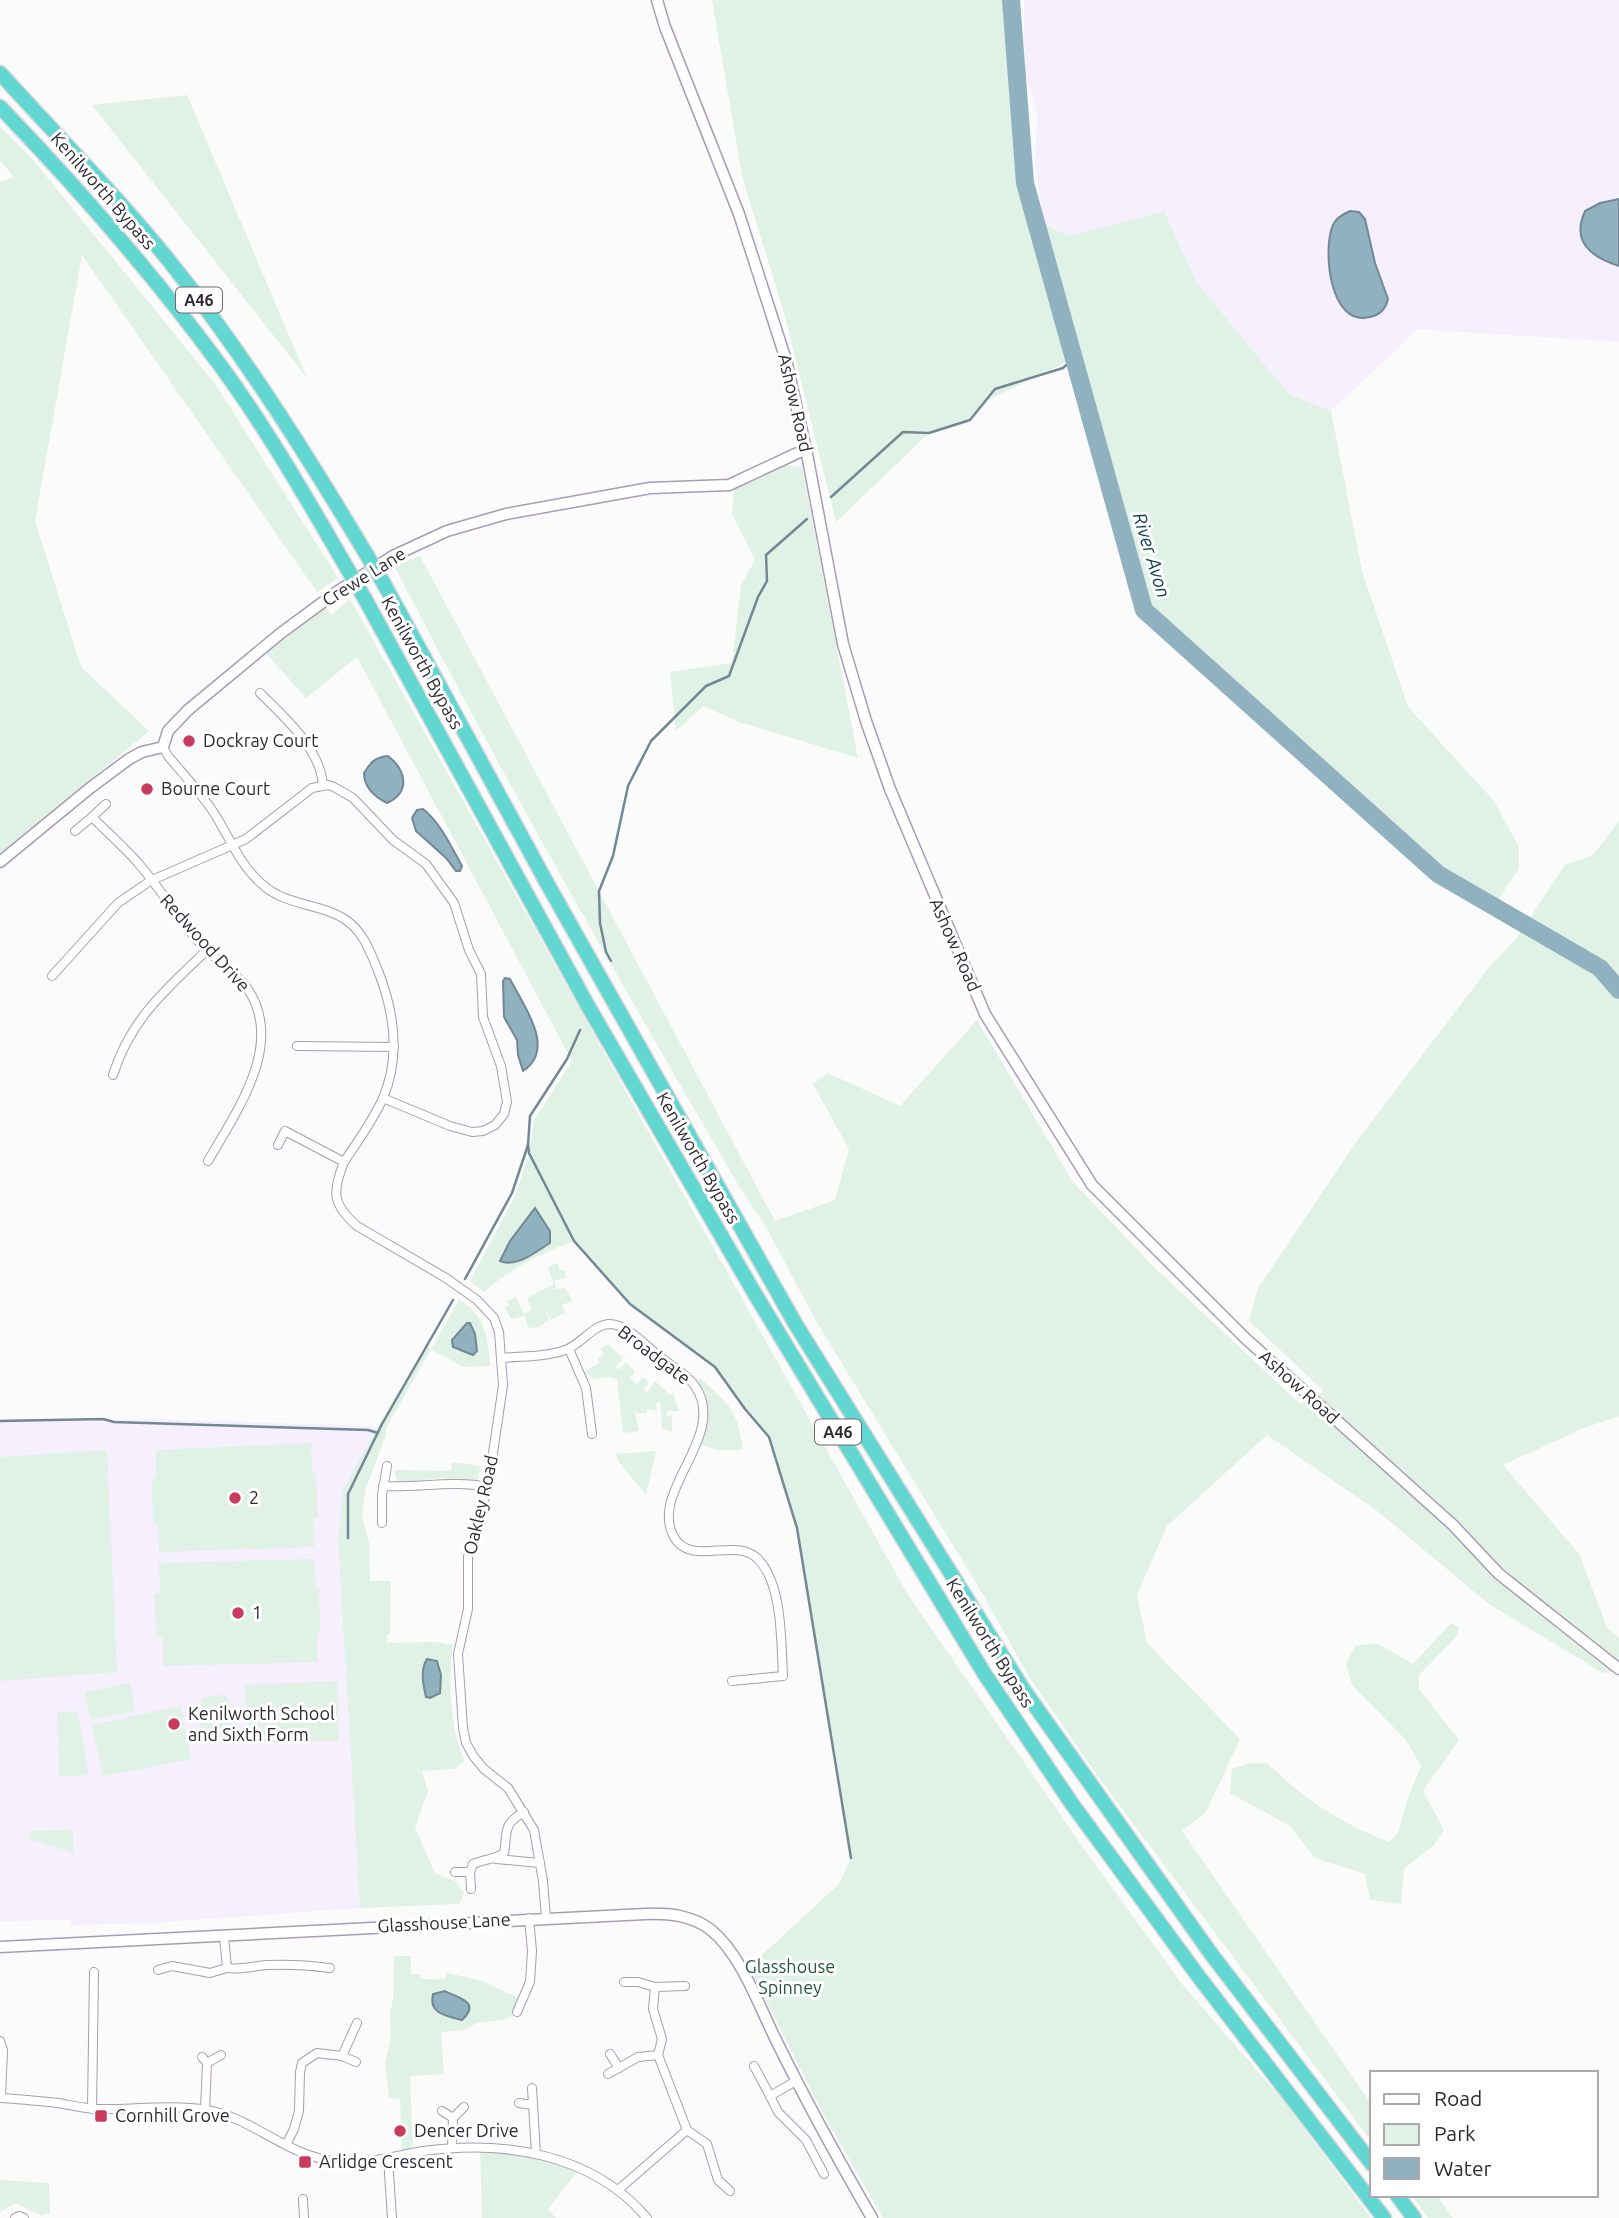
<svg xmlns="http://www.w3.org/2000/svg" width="1619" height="2218" font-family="Ubuntu,sans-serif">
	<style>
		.built { fill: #f6effe }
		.green { fill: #dff2e5 }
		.water { fill: #90b1bf; stroke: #738895; stroke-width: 2 }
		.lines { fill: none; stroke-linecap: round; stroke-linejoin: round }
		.stream { stroke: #738895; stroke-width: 2.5 }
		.river { stroke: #90b1bf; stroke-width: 18 }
		.street-casing { stroke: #a99ab6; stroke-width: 10 }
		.secondary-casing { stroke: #a99ab6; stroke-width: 13 }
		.highway-casing { stroke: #dad8da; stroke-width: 17 }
		.street { stroke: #fff; stroke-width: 8 }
		.secondary { stroke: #fff; stroke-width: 10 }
		.highway { stroke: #62d6d1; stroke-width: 14 }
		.highway-bridge-casing { stroke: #dad8da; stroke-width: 17; stroke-linecap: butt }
		.highway-bridge { stroke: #62d6d1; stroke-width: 14 }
		.poi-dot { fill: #cb3b5b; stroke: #fff; stroke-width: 2.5 }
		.labels { text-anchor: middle; stroke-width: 6; stroke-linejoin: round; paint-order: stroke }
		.shield { fill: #fff; stroke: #6d6971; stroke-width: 2 }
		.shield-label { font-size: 16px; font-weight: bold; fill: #2f2934 }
		.street-label { font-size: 18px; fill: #2f2934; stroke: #fff }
		.poi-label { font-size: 18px; fill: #2f2934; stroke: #fff; text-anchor: start }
		.park-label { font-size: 18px; fill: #27583c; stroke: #fff }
		.water-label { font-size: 19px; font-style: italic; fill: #103f50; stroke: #fff }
	</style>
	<rect width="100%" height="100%" fill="#fbfbfb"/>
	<g class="built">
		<path d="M1024,0H1619V342L1418,329L1331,411L1289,394L1197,283L1164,211L1069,236L1045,225L1035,166L1037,113L1025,74Z"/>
		<path d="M154,1419L370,1426L377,1428L343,1490L338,1540L360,1908L150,1923L71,1925L70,1919L0,1922V1422Z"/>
	</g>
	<g class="green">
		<path d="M712,0H1011L1025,183L1045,225L1069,236L1164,211L1197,283L1289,394L1331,411L1362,571L1408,707L1494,801L1519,847V868L1494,906L1438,873L1144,610L1074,358L986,401L970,420L929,433L836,522L785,316L742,176Z"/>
		<path d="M187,95L307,378L92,105Z"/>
		<path d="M0,127L29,155L216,385L338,578L317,592L82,255L35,521L81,667L149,731L0,854V182L14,177L0,161Z"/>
		<path d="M783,465L802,467L858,758L739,722L703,706L676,731L670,672L732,663L741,585L755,560L732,514L734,490Z"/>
		<path d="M420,556L775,1221L835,1200L849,1149L813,1084L828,1073L900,1106L977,1020L1073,1182L1154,1267L1300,1404L1324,1391L1249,1321L1258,1288L1354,1145L1490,966L1516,939L1565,865L1593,855L1619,821V1416L1584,1428L1503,1465L1579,1554L1607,1627L1619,1638V1672L1603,1673L1489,1604L1376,1510L1267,1435L1167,1526L1137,1595L1147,1643L1240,1739L1206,1812L1182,1831L1372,2105V2142L1099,1778L1028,1675L984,1596L816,1321L766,1227L740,1188C621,983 502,777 394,565Z"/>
		<path d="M350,599L908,1595L1089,1856L1182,1984L1281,2098L1371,2218H883L822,2112L749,1967L839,1884L851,1858L797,1528L769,1437L745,1409L715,1367L630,1304L574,1241C541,1253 511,1268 484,1292L470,1281L515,1196L529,1153L534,1120L572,1061L357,657L306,698L266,653L326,607L331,615Z"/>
		<path d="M558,1263L559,1270H565L566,1278L555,1280L556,1289L566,1288L572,1301L562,1305L565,1313L551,1320L545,1308L549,1320L539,1327L528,1328L525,1316L511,1319L505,1308L509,1305L507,1301L516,1297L524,1314L532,1310L527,1298L554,1284L548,1269L553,1264Z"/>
		<path d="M459,1300C486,1315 488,1338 490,1366L464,1367L431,1349L385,1430L387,1432L365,1491L362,1518L369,1542L370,1581H391L390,1634L387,1635V1643L435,1642L453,1645C448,1675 450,1734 465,1761L454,1769L422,1771L428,1791L415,1828L435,1873L455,1881L464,1893L459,1904L360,1908L338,1540L343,1490L377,1428L426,1346L431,1349Z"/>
		<path d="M608,1344L623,1358L615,1367L619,1370L626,1362L635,1371L630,1378L637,1384L643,1377L649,1382L644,1389L647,1393L655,1381L670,1395L673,1393L679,1411H667V1416H672V1431L662,1429L660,1402L656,1403L657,1411L647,1409V1413H638L635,1411L639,1431L623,1433L617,1379L608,1377L593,1379L584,1372L599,1363L598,1359L604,1355L600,1348Z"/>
		<path d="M700,1378C730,1406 737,1408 743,1450H718L697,1444L702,1416L695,1385Z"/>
		<path d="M311,1443L312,1473H316L318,1518H313L314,1547L159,1552L158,1524L153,1523L152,1479L156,1478V1450Z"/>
		<path d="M107,1450L117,1672L0,1681V1457Z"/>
		<path d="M656,1451L646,1495L618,1461L616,1454Z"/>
		<path d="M452,1462L480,1466L478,1482L439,1478L402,1483L397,1480L394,1471L399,1470L451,1471Z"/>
		<path d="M314,1559L316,1588L319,1589L320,1633L317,1634V1662L163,1666V1638L156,1637L155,1594L160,1593L159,1563Z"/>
		<path d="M1451,1623L1459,1627L1456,1637L1419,1675V1689L1459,1740L1423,1791L1444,1830L1434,1845L1404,1869L1401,1904L1370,1900L1365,1874L1315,1858L1290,1826L1230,1793L1232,1769L1249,1763H1267C1306,1800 1338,1822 1389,1842L1398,1832L1407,1801L1421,1766L1406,1740L1352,1685L1346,1664L1355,1646L1377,1643L1413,1664Z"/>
		<path d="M337,1681L339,1741L248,1743L245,1685Z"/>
		<path d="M130,1683L135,1711L90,1720L85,1692Z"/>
		<path d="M225,1695L234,1708L233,1727L220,1736L208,1738L200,1726L202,1699L210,1696Z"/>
		<path d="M180,1706L191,1759L103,1776L92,1725Z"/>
		<path d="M77,1711L89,1775L59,1776L57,1712Z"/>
		<path d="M73,1830V1853L30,1839L29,1831Z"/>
		<path d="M394,1956H411V1974H420L421,1979H444L448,1973L482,1981L522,2000L517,2012L507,2019L477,2023L464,2030L441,2032L444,2074L410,2076L413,2153L402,2155L400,2099L389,2098L385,2063L391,2037L390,2013L393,1999Z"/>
		<path d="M480,2147L536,2154L580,2168L548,2209L556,2218H482Z"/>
		<path d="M0,2180L49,2183L50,2213L41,2215L15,2203L0,2212Z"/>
		<path d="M1412,2195H1436L1453,2218H1428Z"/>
	</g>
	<g class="water">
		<path d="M1619,199V266C1591,257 1571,242 1585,211L1600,203Z"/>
		<path d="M1350,211L1359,212L1365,219L1375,263L1388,299C1386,308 1380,315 1370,317C1330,328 1322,250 1333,225C1336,218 1343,214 1350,211Z"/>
		<path d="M388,756C406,770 411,792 387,803C375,797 364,787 364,773C370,763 375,757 388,756Z"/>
		<path d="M423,809C440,822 452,848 462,866L460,871H456L446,858L416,831L412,818L417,810Z"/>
		<path d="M505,978L510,979C523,1005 557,1049 523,1071L518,1055L517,1040L504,1017L503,981Z"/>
		<path d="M535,1208L550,1231V1243C537,1251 517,1268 500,1261L510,1241Z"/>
		<path d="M467,1323H470L475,1334L477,1351L473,1355L453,1347L452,1340Z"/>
		<path d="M427,1659L437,1661L441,1675L440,1693L430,1698L426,1697C423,1684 420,1670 427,1659Z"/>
		<path d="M445,1991C457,1998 482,2001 462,2020C447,2016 428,2014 433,1994Z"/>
	</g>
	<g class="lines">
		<g class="stream">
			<path d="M831,497L903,432L929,433L970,420L995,389L1063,368L1074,358"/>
			<path d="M611,961L606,952L600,923L599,891L613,856L628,786L651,741L706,686L729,676L758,597L767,581L766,555L807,519"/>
			<path d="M528,1145L529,1153L574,1241L630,1304L715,1367L745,1409L769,1437L797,1528L851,1858"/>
			<path d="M465,1279L512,1193L528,1145L530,1116L567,1059L580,1030"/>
			<path d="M0,1421L103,1419L114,1422L368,1430L378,1433"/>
			<path d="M348,1538V1494L382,1424L453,1300"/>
		</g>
		<path class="river" d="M1011,0L1025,183L1144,610L1438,874L1600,968L1619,990"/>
		<defs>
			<g id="street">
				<path d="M260,693C284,717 320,748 323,785"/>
				<path d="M163,747L168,756C183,774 199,791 212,810C229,835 239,865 263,885C286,906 321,903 346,920C363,932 369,949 377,968C394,1010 401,1056 383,1098C373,1121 357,1142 344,1162C332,1192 332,1204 357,1226L446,1278L477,1300L494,1318L499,1332L503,1385L488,1487L468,1557V1609L458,1654L463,1728L466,1743L474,1757L484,1769L508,1788L534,1830L543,1881L546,1918"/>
				<path d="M92,817L106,804"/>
				<path d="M75,831L92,817C108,833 124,847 138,863C159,887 176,915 197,940C212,958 234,969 247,988C286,1044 236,1112 208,1161"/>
				<path d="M52,976L118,903L150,881L246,839L312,788L328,785L334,787L353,798L393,840L426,864L454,903L469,950L481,974L483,1017L501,1066L507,1102L504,1114L495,1125L483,1131L472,1132L450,1126L383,1098"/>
				<path d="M297,1046L394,1047"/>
				<path d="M113,1075C130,1020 166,989 206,951"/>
				<path d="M278,1145L285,1131L344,1162"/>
				<path d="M569,1349L586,1388L592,1434"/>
				<path d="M502,1358C523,1356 546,1357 565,1350C581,1345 593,1324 610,1324C628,1325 645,1345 659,1356C670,1365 687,1374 695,1386C729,1436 648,1491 674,1537C691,1567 734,1537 757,1558C783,1583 781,1643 783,1676L732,1681"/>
				<path d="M383,1486C418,1488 453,1480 488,1487"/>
				<path d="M382,1523V1495L387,1466"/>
				<path d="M496,1859L540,1863"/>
				<path d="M455,1872H470L473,1864C484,1859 494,1860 504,1853C508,1831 502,1825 524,1812"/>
				<path d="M470,1872L471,1889"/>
				<path d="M224,1937L227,1968C242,1970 253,1966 267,1965C289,1964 308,1965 330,1968"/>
				<path d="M158,1970L172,1966L210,1973L227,1968"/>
				<path d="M624,1982H638L655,1987"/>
				<path d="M517,2012L530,1982L532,1951L529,1918"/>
				<path d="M0,2041L3,2050L1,2098"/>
				<path d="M610,2054L619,2068"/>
				<path d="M342,2056L356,2062"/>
				<path d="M202,2057L207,2063L205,2110"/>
				<path d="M207,2063L221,2055"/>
				<path d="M754,2066L770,2096"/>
				<path d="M608,2074L638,2057L658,2055"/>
				<path d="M796,2081L770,2096L778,2112L806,2140L824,2174"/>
				<path d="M532,2088L536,2154"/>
				<path d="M0,2098C19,2099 39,2101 58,2103C70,2105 83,2108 95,2109C131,2110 170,2104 207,2110C253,2118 287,2156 334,2161C364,2165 393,2156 423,2151C503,2140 592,2153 647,2218"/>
				<path d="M519,2103L533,2105"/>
				<path d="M92,2109L94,1972"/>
				<path d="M442,2111L453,2118"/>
				<path d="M687,2130L707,2144L718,2180L730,2191"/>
				<path d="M286,2145L294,2129L299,2111L300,2072L302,2063L317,2053L342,2056L357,2023"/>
				<path d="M452,2148L453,2118L464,2107"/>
				<path d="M388,2158L392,2218"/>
				<path d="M618,2190L687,2130L658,2055L662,2039L653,2009L655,1987L685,1986"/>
				<path d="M303,2199L304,2218"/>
				<path d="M15,2218L19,2216L24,2218"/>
			</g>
			<g id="secondary">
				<path d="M657,0L665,27L739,214L786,360L806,449L843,644L866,721L890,789L985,1014L1092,1185L1245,1338L1453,1525L1499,1574L1619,1669"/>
				<path d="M0,862L90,788L129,759L142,752L163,747L168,731L188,710L281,633L338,591L393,556L447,531L506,514L650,488L729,485L806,449"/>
				<path d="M0,1947L645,1914C668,1913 692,1915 711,1930C742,1955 760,2009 778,2044C807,2103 839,2161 872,2218"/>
			</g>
			<g id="highway">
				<path d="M0,73C57,136 117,196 170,262C243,353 305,452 365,552"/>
				<path d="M0,107C79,189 153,274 220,365C267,429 307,499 347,568"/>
				<path d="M384,584L548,885L796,1325L1023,1689L1212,1955L1372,2164"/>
				<path d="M365,599L588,1006L755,1294L984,1673L1072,1804L1199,1977L1384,2218"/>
				<path d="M1397,2195L1414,2218"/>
			</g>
		</defs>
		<use href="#street" class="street-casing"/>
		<use href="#secondary" class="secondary-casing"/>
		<use href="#highway" class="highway-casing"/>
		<use href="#street" class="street"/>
		<use href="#secondary" class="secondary"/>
		<use href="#highway" class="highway"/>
		<defs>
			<g id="highway-bridge">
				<path d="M365,552L384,584"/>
				<path d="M347,568L365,599"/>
			</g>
		</defs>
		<use href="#highway-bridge" class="highway-bridge-casing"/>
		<use href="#highway-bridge" class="highway-bridge"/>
	</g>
	<g class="poi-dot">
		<circle cx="189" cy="741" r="7"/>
		<circle cx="147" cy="789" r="7"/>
		<circle cx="235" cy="1498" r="7"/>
		<circle cx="238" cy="1613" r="7"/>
		<circle cx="174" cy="1724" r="7"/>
		<rect x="94" y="2109" width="14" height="14" rx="3.5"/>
		<circle cx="400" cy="2131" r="7"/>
		<rect x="298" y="2155" width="14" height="14" rx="3.5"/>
	</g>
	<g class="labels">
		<g class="shield">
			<rect x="176" y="287.5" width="46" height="25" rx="5"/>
			<rect x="815" y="1419.5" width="46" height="25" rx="5"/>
		</g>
		<g class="shield-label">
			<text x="199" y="306">A46</text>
			<text x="838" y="1438">A46</text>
		</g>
		<g class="street-label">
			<text transform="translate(103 191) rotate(49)" y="6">Kenilworth Bypass</text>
			<text transform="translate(795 403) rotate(77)" y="6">Ashow Road</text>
			<text transform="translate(364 577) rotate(-32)" y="6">Crewe Lane</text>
			<text transform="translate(422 663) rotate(61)" y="6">Kenilworth Bypass</text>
			<text transform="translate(205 943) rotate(48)" y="6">Redwood Drive</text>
			<text transform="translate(955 945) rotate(66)" y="6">Ashow Road</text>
			<text transform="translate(698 1158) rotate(60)" y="6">Kenilworth Bypass</text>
			<text transform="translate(654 1355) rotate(37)" y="6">Broadgate</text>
			<text transform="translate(1299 1387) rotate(42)" y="6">Ashow Road</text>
			<text transform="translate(481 1505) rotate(-77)" y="6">Oakley Road</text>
			<text transform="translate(990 1643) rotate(58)" y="6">Kenilworth Bypass</text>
			<text transform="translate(444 1923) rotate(-3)" y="6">Glasshouse Lane</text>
		</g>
		<g class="poi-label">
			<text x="203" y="747">Dockray Court</text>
			<text x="161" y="795">Bourne Court</text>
			<text x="249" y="1504">2</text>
			<text x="252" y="1619">1</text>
			<text x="188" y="1720">Kenilworth School<tspan x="188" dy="21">and Sixth Form</tspan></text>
			<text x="115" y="2122">Cornhill Grove</text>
			<text x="414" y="2137">Dencer Drive</text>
			<text x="319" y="2168">Arlidge Crescent</text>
		</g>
		<g class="park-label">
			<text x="790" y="1973">Glasshouse<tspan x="790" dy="21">Spinney</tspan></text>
		</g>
		<g class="water-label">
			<text transform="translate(1152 555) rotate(73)" y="7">River Avon</text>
		</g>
	</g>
	<rect x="1370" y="2071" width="228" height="126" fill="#ffffff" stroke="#aca9ae" stroke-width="2"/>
	<rect x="1384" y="2094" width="35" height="10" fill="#ffffff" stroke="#aca9ae" stroke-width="2"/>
	<text x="1434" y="2106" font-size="21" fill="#2f2934">Road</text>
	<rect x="1384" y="2124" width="35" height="21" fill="#dff2e5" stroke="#aca9ae" stroke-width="2"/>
	<text x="1434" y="2141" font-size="21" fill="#2f2934">Park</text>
	<rect x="1384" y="2158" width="35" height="21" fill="#90b1bf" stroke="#aca9ae" stroke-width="2"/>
	<text x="1434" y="2176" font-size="21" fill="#2f2934">Water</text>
</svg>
